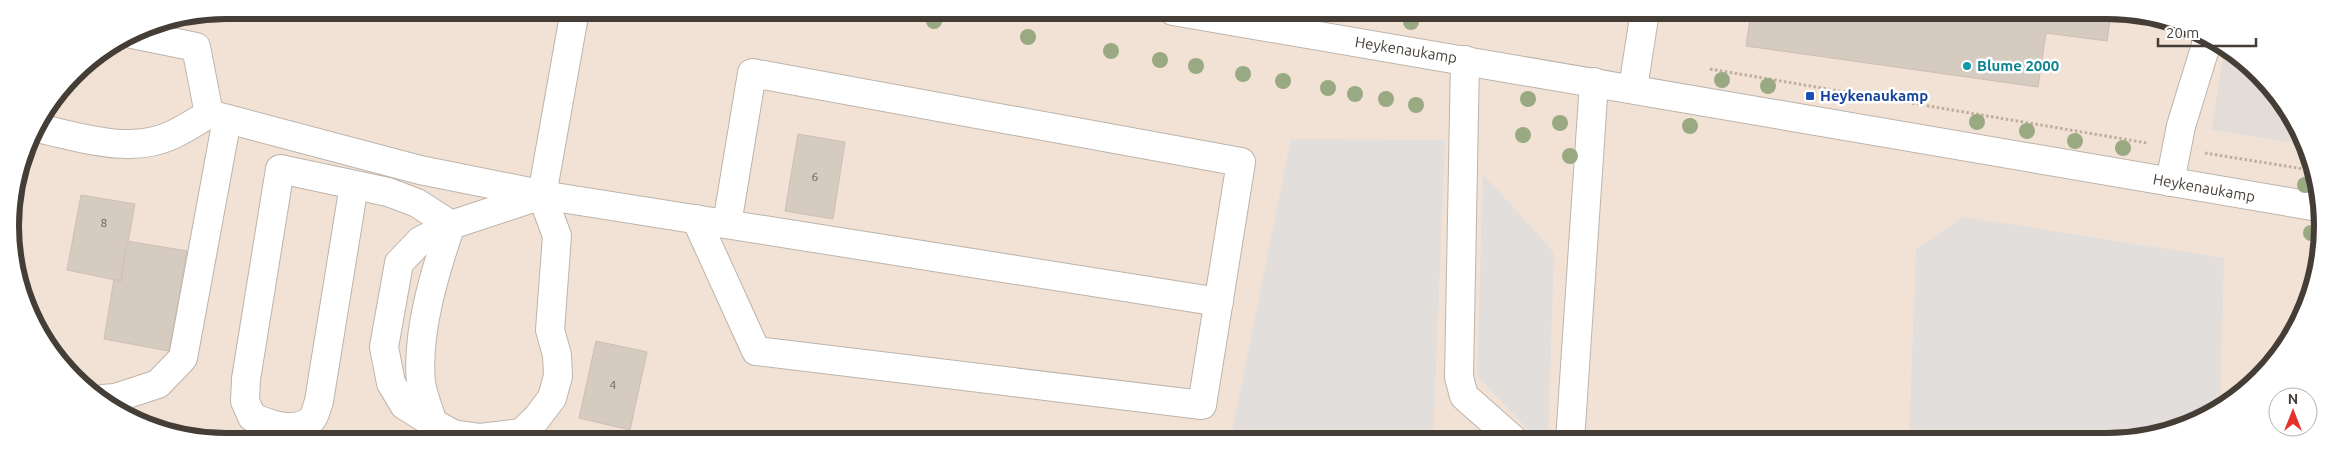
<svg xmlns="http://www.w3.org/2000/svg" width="2333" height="452" font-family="Ubuntu,sans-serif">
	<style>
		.commercial { fill: #f2e2d5 }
		.industrial { fill: #e2ddd9 }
		.parking { fill: #e1dedc }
		.building { fill: #d6cbc1; stroke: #cdbfb2 }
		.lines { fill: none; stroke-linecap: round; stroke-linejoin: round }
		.minor-casing { stroke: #bdb4ab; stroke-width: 30 }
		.path { stroke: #bdae9e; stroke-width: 3; stroke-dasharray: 2.5 2.5; stroke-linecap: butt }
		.minor { stroke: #fff; stroke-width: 28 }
		.tree { fill: #99a982 }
		.culture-dot { fill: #0f9aa8; stroke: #fff; stroke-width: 2 }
		.transit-dot { fill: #1a4fb4; stroke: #fff; stroke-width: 2 }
		.labels { text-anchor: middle; stroke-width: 5; stroke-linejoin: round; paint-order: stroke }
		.number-label { font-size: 12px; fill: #69615a }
		.street-label { font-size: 15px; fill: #453e37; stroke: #fff }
		.culture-label { font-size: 15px; font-weight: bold; fill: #0d838f; stroke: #fff; text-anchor: start }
		.transit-label { font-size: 15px; font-weight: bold; fill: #164399; stroke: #fff; text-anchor: start }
		.rim { fill: none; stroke: #453e37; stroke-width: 6 }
	</style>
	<rect width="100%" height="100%" fill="#f2eee8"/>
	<path class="commercial" d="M226,10L2135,12L2215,39L2278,94L2316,170L2321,254L2301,321L2260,379L2202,420L2121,442L198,440L130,420L63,368L21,295L10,212L27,143L73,73L144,26Z"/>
	<path class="industrial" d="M2224,47L2278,94L2303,144L2212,130Z"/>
	<g class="parking">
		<path d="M1291,139L1445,140L1433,441H1230Z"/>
		<path d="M1483,174L1554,252L1548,441H1539L1477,376Z"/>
		<path d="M1964,217L2224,258L2220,407L2202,420L2121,442L1909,441L1916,249Z"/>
	</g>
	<g class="building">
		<path d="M1751,11L2111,12L2107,41L2046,33L2038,87L1746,46Z"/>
		<path d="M798,134L845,142L833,219L785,211Z"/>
		<path d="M81,195L135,204L121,281L67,270Z"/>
		<path d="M127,241L187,251L169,351L104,339L114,279L121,281Z"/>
		<path d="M2290,323H2299L2289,337Z"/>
		<path d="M596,341L647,352L630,430L579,418Z"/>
	</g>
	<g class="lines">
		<defs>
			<g id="minor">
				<path d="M575,10L542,195L1219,302"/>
				<path d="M1173,11L2318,207"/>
				<path d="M132,34L196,47L209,114L420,170L540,194"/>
				<path d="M1465,60L1459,377L1464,396L1515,441"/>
				<path d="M1633,88L1645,11"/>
				<path d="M37,128C80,137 130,155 172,135C185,129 197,121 209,114"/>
				<path d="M2170,182L2181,126L2206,45V36"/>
				<path d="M354,185L319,401C317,407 315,416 312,419C296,435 269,424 252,417L245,401L246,379L280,169L388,192L417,203L451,225"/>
				<path d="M542,195L557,236L550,330L557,355L558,376L552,398L536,419L521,433L480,438L453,434L433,423C429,410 423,396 421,383C416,333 435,271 451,225Z"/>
				<path d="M696,219L756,351L1202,405L1241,162L752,73L727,224"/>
				<path d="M103,399L115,398L158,384L183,358L227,119"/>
				<path d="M433,423L404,405L391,383L384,347L399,263L420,241L451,225"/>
				<path d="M1570,441L1594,82"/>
			</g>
		</defs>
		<use href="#minor" class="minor-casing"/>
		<g class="path">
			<path d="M1710,69L2147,143"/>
			<path d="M2205,153L2316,171"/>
		</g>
		<use href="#minor" class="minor"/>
	</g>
	<g class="tree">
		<circle cx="934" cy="21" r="8"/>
		<circle cx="1411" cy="22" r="8"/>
		<circle cx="1028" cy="37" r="8"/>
		<circle cx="1111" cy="51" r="8"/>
		<circle cx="1160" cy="60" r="8"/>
		<circle cx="1196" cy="66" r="8"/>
		<circle cx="1243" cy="74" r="8"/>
		<circle cx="1722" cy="80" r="8"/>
		<circle cx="1283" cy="81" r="8"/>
		<circle cx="1768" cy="86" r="8"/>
		<circle cx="1328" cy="88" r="8"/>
		<circle cx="1355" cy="94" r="8"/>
		<circle cx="1386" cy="99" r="8"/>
		<circle cx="1528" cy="99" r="8"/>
		<circle cx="1416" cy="105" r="8"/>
		<circle cx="1977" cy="122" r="8"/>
		<circle cx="1560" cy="123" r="8"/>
		<circle cx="1690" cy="126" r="8"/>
		<circle cx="2027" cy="131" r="8"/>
		<circle cx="1523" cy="135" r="8"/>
		<circle cx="2075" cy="141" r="8"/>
		<circle cx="2123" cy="148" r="8"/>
		<circle cx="1570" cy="156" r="8"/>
		<circle cx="2305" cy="185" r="8"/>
		<circle cx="2311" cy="233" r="8"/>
	</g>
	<circle class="culture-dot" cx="1967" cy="66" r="5"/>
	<rect class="transit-dot" x="1805" y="91" width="10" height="10" rx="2.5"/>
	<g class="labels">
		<g class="number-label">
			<text x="815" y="181">6</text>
			<text x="104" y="227">8</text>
			<text x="613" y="389">4</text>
		</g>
		<g class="street-label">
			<text transform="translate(1406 50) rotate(9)" y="5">Heykenaukamp</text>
			<text transform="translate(2204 188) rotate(10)" y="5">Heykenaukamp</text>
		</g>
		<g class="culture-label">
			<text x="1977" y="71">Blume 2000</text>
		</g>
		<g class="transit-label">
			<text x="1820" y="101">Heykenaukamp</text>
		</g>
	</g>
	<path d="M0 0H2333V452H0ZM226 19H2107A207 207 0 0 1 2314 226V226A207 207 0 0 1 2107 433H226A207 207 0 0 1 19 226V226A207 207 0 0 1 226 19Z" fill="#fff" fill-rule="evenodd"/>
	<path class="rim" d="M226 19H2107A207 207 0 0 1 2314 226V226A207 207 0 0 1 2107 433H226A207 207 0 0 1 19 226V226A207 207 0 0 1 226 19Z"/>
	<g transform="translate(2293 412)"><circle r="24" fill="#ffffff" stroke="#b5b2af"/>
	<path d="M0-4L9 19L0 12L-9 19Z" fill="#e6312a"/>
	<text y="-8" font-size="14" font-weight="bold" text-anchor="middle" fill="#453e37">N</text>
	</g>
	<path d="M2158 38v8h98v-8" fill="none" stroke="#453e37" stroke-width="2.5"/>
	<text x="2166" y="38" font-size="15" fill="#453e37" stroke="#ffffff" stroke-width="4" paint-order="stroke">20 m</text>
</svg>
